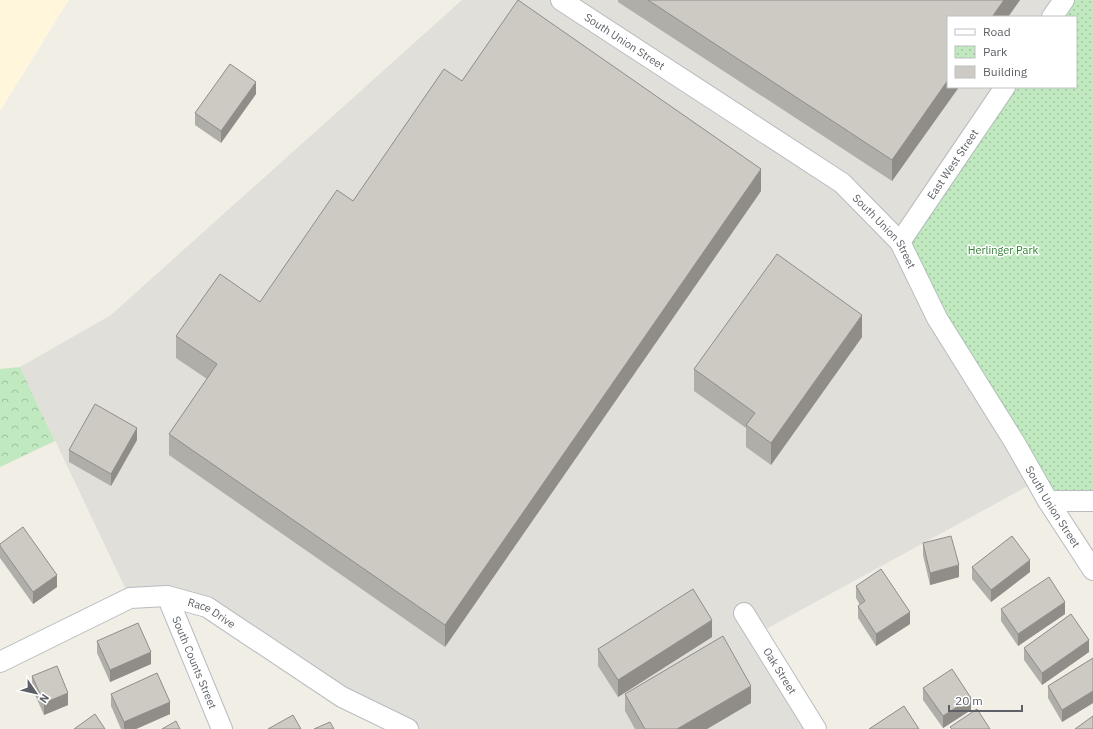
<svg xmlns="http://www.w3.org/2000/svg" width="1093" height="729" font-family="'IBM Plex Sans',sans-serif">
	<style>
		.commercial { fill: #fff6db }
		.industrial { fill: #e1dfd9 }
		.forest { fill: url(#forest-crowns) }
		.park { fill: url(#park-dots) }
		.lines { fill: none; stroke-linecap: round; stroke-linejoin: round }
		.minor-casing { stroke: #b8bbc0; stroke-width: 22 }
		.minor { stroke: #fff; stroke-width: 20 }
		.wall { fill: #b0aea9 }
		.shaded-wall { fill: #908d89 }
		.building { fill: #cdcac4; stroke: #908d89 }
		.labels { text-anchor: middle; stroke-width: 3; stroke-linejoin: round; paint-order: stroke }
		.street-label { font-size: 11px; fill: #5d6167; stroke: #fff }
		.park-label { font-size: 11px; fill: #2f8430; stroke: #fff }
	</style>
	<defs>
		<pattern id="forest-crowns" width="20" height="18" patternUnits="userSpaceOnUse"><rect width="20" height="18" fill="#c1e9c0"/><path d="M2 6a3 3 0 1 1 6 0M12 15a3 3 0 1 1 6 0" fill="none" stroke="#a0c0a0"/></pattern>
		<pattern id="park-dots" width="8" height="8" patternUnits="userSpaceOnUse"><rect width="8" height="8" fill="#c1e9c0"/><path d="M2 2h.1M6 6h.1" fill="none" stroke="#a0c0a0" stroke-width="1.8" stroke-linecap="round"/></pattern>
	</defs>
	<rect width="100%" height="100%" fill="#f0eee5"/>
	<path class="commercial" d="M0,0H69L0,111Z"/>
	<path class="industrial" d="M462,0H1064L1052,17H948V87H1005L1037,481L757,634L816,729H408L207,607L130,598L20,367L111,315Z"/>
	<path class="forest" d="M20,367L55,441L0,467V369Z"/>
	<path class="park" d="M1064,0H1093V501H1048L900,242L1005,87H1076V17H1052Z"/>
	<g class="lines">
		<defs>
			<g id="minor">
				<path id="s1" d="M561,0L842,183L900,242L937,318L1015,443L1048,501L1093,570"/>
				<path d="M1052,17L1064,0"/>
				<path id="s2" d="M900,242L1005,87"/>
				<path d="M1048,501H1093"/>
				<path id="s3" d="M167,596L222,729"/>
				<path id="s4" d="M744,613L816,729"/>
				<path id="s5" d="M0,662L130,598L167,596L207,607L342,697L408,729"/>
			</g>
		</defs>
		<use href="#minor" class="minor-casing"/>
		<use href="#minor" class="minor"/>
	</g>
	<g class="wall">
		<path d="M618,0H1020L1008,17H948V87H959L892,181L618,2Z"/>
		<path d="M462,81L761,191L445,647L169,455V434L207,379L176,358V336L260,302Z"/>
		<path d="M256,94L221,143L195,125V113Z"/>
		<path d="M862,337L771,465L746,447V428L694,391V369Z"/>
		<path d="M137,440L111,486L69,462V450Z"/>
		<path d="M923,543L959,577L930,585L923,555Z"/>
		<path d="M0,544L57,587L33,604L0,558Z"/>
		<path d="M972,567L1030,572L991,602L972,579Z"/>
		<path d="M856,586L910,624L876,646L858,618V606L860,605L856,598Z"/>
		<path d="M1001,609L1065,614L1018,646L1001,621Z"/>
		<path d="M712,637L618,697L598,666V649Z"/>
		<path d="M97,641L151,664L110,682L97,653Z"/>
		<path d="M1024,648L1089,652L1042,685L1024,660Z"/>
		<path d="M1093,658V703L1062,722L1048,698V686Z"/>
		<path d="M32,676L68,705L44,715L32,688Z"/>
		<path d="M923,688L971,710L943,728L923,700Z"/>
		<path d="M111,694L170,714L136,729H121L111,706Z"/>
		<path d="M625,694L751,703L707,729H635L625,711Z"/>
	</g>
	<g class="shaded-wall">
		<path d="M1004,0H1020L1008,17H992Z"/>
		<path d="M948,80V87H959L892,181V160Z"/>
		<path d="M256,82V94L221,143V131Z"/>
		<path d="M761,169V191L445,647V625Z"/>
		<path d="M862,315V337L771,465V443Z"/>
		<path d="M137,428V440L111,486V474Z"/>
		<path d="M1030,560V572L991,602V590Z"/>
		<path d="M959,565V577L930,585V573Z"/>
		<path d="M57,575V587L33,604V592Z"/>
		<path d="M1065,602V614L1018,646V634Z"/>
		<path d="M910,612V624L876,646V634Z"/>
		<path d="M712,620V637L618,697V680Z"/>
		<path d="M1089,640V652L1042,685V673Z"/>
		<path d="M151,652V664L110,682V670Z"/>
		<path d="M751,686V703L707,729H677Z"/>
		<path d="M1093,691V703L1062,722V710Z"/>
		<path d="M68,693V705L44,715V703Z"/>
		<path d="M971,698V710L943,728V716Z"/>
		<path d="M170,702V714L136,729H124V722Z"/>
	</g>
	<g class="building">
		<path d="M518,0L761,169L445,625L169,434L217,364L176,336L220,274L260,302L337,190L353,201L444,69L462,81Z"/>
		<path d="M648,0H1004L992,17H948V80L892,160Z"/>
		<path d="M230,64L256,82L221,131L195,113Z"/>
		<path d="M777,254L862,315L771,443L746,425L755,413L694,369Z"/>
		<path d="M95,404L137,428L111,474L69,450Z"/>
		<path d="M23,527L57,575L33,592L0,546V544Z"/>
		<path d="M951,536L959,565L930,573L923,543Z"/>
		<path d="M1012,536L1030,560L991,590L972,567Z"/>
		<path d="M881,569L910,612L876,634L858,606L865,601L856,586Z"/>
		<path d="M1049,577L1065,602L1018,634L1001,609Z"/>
		<path d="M693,589L712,620L618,680L598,649Z"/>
		<path d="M1071,614L1089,640L1042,673L1024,648Z"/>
		<path d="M138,623L151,652L110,670L97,641Z"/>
		<path d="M723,636L751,686L677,729H645L625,694Z"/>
		<path d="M1093,658V691L1062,710L1048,686Z"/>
		<path d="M57,666L68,693L44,703L32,676Z"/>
		<path d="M952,669L971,698L943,716L923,688Z"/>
		<path d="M157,673L170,702L124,722L111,694Z"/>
		<path d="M904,706L919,729H869Z"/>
		<path d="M977,709L990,729H952L950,727Z"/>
		<path d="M95,714L105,729H74Z"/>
		<path d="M293,715L301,729H268Z"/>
		<path d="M1093,716V729H1075Z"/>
		<path d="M176,721L180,729H162Z"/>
		<path d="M330,722L334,729H314Z"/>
	</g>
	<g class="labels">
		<g class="street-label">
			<text dy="4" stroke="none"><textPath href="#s1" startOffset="76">South Union Street</textPath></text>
			<text dy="4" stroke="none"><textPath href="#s2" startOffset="94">East West Street</textPath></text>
			<text dy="4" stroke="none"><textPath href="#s1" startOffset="400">South Union Street</textPath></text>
			<text dy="4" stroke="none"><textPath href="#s1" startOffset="724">South Union Street</textPath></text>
			<text dy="4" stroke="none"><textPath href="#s5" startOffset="230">Race Drive</textPath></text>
			<text dy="4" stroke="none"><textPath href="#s3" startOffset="72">South Counts Street</textPath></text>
			<text dy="4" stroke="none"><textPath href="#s4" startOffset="68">Oak Street</textPath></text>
		</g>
		<g class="park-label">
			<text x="1003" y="254">Herlinger Park</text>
		</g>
	</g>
	<rect x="947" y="16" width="130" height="72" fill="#ffffff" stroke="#bec0c2"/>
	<rect x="955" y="29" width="20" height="6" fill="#ffffff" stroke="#bec0c2"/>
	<text x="983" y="36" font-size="12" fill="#5d6167">Road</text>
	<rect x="955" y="46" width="20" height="12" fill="url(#park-dots)" stroke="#bec0c2"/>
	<text x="983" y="56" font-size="12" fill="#5d6167">Park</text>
	<rect x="955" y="66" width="20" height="12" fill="#cdcac4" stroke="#bec0c2"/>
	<text x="983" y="76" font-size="12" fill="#5d6167">Building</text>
	<g transform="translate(36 693) rotate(124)" stroke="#ffffff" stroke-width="3" paint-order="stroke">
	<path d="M0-3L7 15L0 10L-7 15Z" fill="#5d6167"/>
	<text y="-6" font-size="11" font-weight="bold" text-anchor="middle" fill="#5d6167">N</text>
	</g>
	<path d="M949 705v6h73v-6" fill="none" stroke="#5d6167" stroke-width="2"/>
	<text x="955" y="705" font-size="12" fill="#5d6167" stroke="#ffffff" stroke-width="3" paint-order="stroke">20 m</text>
</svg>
